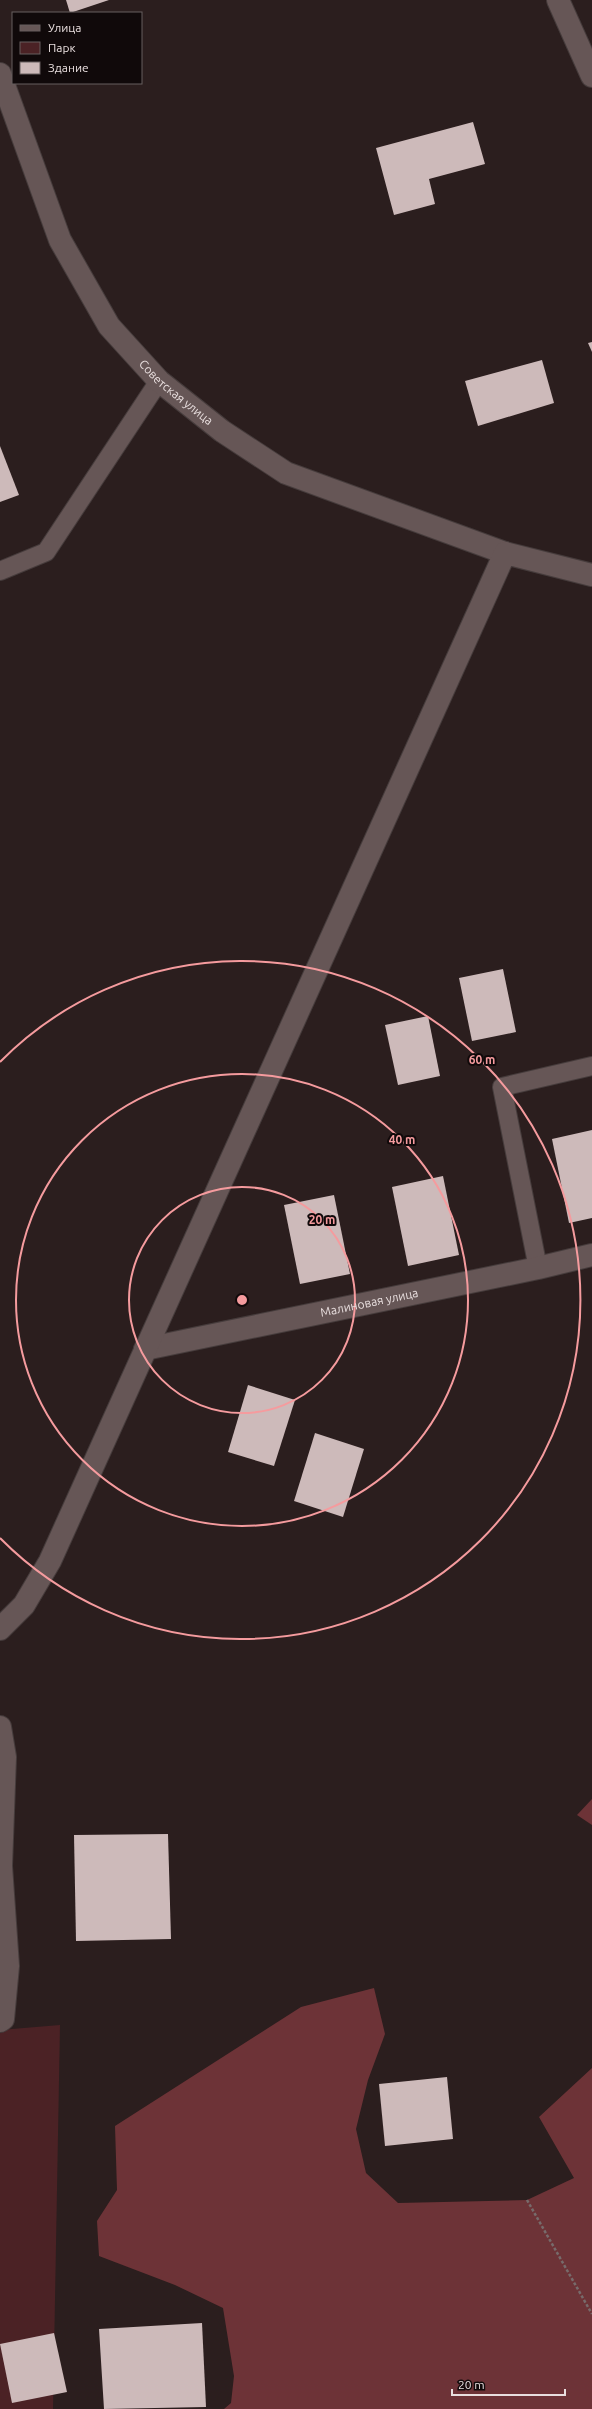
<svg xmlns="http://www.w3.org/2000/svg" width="592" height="2409" font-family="Ubuntu,sans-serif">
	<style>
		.green { fill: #4b2225 }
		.forest { fill: #6d3337 }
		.building { fill: #cdbaba }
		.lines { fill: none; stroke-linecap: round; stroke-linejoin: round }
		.service-casing { stroke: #463c3c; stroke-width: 20 }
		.minor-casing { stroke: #463c3c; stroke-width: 24 }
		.tertiary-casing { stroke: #463c3c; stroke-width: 24 }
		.path { stroke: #776b6b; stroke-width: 2.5; stroke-dasharray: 3 2; stroke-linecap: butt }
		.service { stroke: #665656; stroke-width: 18 }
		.minor { stroke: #665656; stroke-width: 22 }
		.tertiary { stroke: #665656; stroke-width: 22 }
		.ring { fill: none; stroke: #f59b9e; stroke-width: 2 }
		.labels { text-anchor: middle; stroke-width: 4; stroke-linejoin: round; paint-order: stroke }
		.street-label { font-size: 12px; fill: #e9dfdf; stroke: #10090a }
		.centre { fill: #f59b9e; stroke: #10090a; stroke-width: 2 }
		.ring-label { font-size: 12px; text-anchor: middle; font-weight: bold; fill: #f59b9e; stroke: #10090a; stroke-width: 4; stroke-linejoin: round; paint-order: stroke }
	</style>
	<rect width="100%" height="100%" fill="#2b1e1e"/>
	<path class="green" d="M60,2025L53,2409H0V2030Z"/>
	<g class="forest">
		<path d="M592,1799V1825L577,1815Z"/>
		<path d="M374,1988L385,2034L368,2080L356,2129L366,2173L398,2203L527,2200L574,2178L539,2117L592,2068V2409H224L231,2403L234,2376L223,2308L175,2285L99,2256L97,2221L117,2190L115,2126L301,2007Z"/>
	</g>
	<g class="building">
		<path d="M66,0H109L70,13Z"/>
		<path d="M473,122L485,164L429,179L435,204L394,215L376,148Z"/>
		<path d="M592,342V352L588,343Z"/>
		<path d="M542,360L554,403L478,426L465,381Z"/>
		<path d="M0,446L19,495L0,502Z"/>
		<path d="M503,969L516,1032L472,1041L459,978Z"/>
		<path d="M428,1016L440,1076L398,1085L385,1025Z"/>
		<path d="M592,1130V1218L569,1223L552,1139Z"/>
		<path d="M443,1176L459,1255L408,1266L392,1187Z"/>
		<path d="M334,1195L350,1274L300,1284L284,1205Z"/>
		<path d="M248,1385L295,1400L274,1466L228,1452Z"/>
		<path d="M315,1433L364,1449L343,1517L294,1501Z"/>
		<path d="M168,1834L171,1939L76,1941L74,1835Z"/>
		<path d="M447,2077L453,2139L385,2146L379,2084Z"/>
		<path d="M202,2323L206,2407L104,2409L99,2329Z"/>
		<path d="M54,2333L67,2392L12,2403L0,2344Z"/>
	</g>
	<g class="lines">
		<defs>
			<g id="service">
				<path d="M0,571L46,552L159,381"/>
				<path d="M538,1268L502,1087L592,1066"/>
			</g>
			<g id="minor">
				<path d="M558,0L592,76"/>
				<path id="s1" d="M0,74L60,240L109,326L159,381L222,431L286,473L505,553"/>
				<path id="s2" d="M145,1349L538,1268L592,1255"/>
				<path d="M0,1727L5,1757L1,1866L8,1966L3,2019L0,2021"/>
			</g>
			<path id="tertiary" d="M0,1629L24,1605L50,1561L505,553L592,575"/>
		</defs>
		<use href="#service" class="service-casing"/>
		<use href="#minor" class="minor-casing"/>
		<use href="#tertiary" class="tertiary-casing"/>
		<path class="path" d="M527,2200L592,2314"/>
		<use href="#service" class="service"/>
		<use href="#minor" class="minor"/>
		<use href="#tertiary" class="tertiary"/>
	</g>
	<g class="ring">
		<circle cx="242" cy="1300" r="113"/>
		<circle cx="242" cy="1300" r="226"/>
		<path d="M0 1062A339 339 0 1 1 0 1538"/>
	</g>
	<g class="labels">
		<g class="street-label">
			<text dy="4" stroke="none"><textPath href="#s1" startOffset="370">Советская улица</textPath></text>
			<text dy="4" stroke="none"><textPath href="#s2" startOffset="229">Малиновая улица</textPath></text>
		</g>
	</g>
	<circle cx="242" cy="1300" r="6" class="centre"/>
	<g class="ring-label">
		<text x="482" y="1064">60 m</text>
		<text x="402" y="1144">40 m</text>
		<text x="322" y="1224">20 m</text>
	</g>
	<rect x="12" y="12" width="130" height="72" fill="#10090a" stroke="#675f5f"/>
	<rect x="20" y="25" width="20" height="6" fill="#665656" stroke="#675f5f"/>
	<text x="48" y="32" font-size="12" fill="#e9dfdf">Улица</text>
	<rect x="20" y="42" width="20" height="12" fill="#4b2225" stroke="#675f5f"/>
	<text x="48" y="52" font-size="12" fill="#e9dfdf">Парк</text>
	<rect x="20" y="62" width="20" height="12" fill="#cdbaba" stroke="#675f5f"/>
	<text x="48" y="72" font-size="12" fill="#e9dfdf">Здание</text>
	<path d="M452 2389v6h113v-6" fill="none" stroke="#e9dfdf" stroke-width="2"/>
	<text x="458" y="2389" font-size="12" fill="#e9dfdf" stroke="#10090a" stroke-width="3" paint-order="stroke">20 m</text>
</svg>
